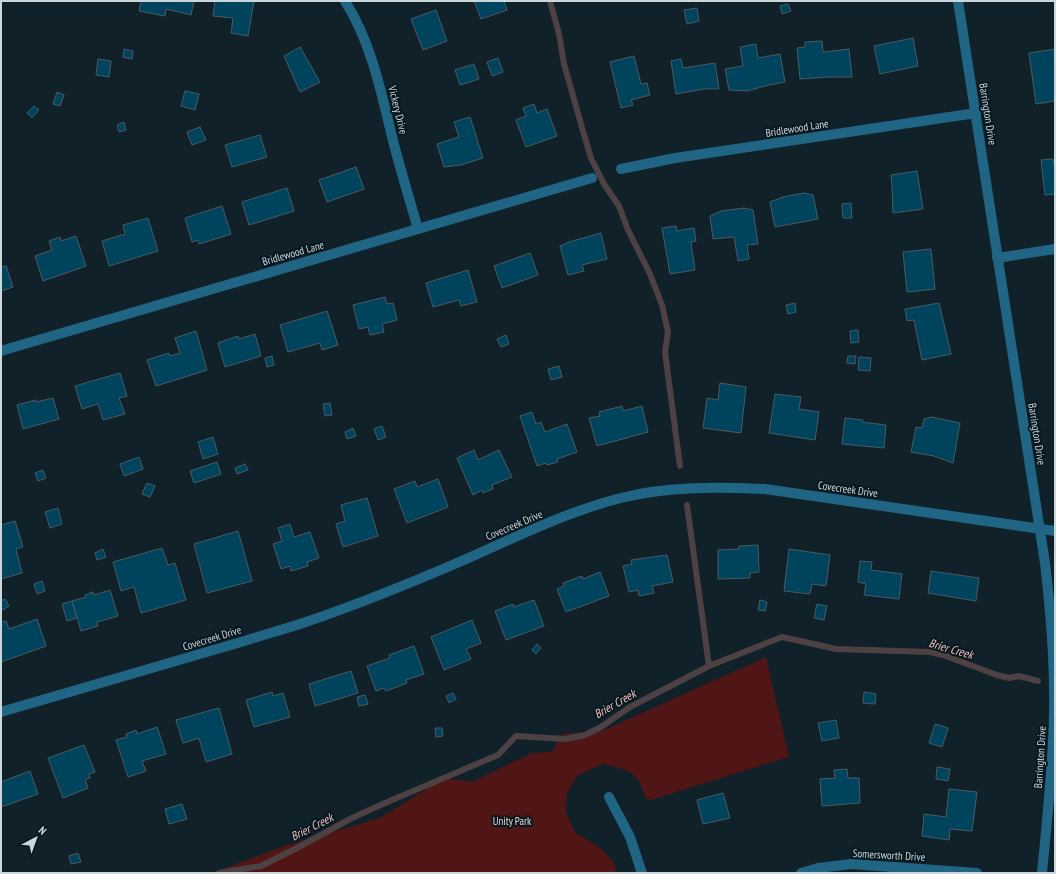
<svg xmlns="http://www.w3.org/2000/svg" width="1056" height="874" font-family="'PT Sans Narrow',sans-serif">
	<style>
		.green { fill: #501515 }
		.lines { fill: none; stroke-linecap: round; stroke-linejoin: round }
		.stream { stroke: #4d4143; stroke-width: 6 }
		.building { fill: #00435c; stroke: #495b65 }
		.minor { stroke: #206583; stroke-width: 10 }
		.labels { text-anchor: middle; stroke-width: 4; stroke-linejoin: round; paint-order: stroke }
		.street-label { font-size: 11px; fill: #ccd7dc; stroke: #071820 }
		.park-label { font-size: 11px; fill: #edd2d0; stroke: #071820 }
		.water-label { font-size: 12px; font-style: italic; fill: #f7c2bd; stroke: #071820 }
	</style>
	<rect width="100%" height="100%" fill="#102129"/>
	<path class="green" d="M766,657L789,757L647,801L639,781L629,771L603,764L578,775L567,792L566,813L575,832L603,850L614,863L617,873H212L284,846L380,818L444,778L472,782L532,753L552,752L562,734L602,731Z"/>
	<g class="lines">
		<g class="stream">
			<path d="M550,1L559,34L564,64L583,131L591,158L604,184L619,206L628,230L650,274L662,305L668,332L665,352L680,466"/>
			<path d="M687,505L709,666"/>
			<path d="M219,873L261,866L295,849L352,818L385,803L498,755L516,736L565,739L585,735L601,727L630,707L709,666L782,637L836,649L930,652L943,655L997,675L1009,678L1019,676L1038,681"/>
		</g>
	</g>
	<g class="building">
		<path d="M141,1H194L191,15L166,9L165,16L139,11Z"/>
		<path d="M215,1H254L248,36L231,33L233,18L213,16Z"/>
		<path d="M474,1H504L507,10L481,19Z"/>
		<path d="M788,4L791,11L782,14L780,6Z"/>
		<path d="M697,8L699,21L687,24L684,10Z"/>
		<path d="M436,10L447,41L423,50L411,19Z"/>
		<path d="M913,38L918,66L880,74L874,46Z"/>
		<path d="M822,41L823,52L849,49L852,77H829L800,79L797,48L805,47V42Z"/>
		<path d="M756,44L758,58L780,54L785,82L769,85L747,91L729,90L725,69L743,66L740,47Z"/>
		<path d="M300,47L320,82L300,92L284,56Z"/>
		<path d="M124,49L133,51L132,59L123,57Z"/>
		<path d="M1055,49V101L1036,104L1029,53Z"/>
		<path d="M634,56L641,84L647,83L650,95L631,100L633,105L621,108L610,62Z"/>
		<path d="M498,58L503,72L492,76L487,62Z"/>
		<path d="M98,59L111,61L109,77L96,75Z"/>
		<path d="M681,59L683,68L715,63L719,89H704L676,94L671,61Z"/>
		<path d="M474,64L479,79L460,85L455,70Z"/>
		<path d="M185,91L199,94L195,110L181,106Z"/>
		<path d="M57,92L64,95L60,106L53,104Z"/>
		<path d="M534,104L537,113L547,109L557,136L526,147L516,120L526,116L523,108Z"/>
		<path d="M34,106L39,110L32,118L27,113Z"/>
		<path d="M470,117L483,158L461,165L444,167L437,144L459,137L454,122Z"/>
		<path d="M124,122L126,130L119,132L117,125Z"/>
		<path d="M200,127L206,140L192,145L187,132Z"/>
		<path d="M260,135L267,157L232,167L225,145Z"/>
		<path d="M1053,159L1055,169V194L1045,195L1041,160Z"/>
		<path d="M356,167L364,189L327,202L319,180Z"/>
		<path d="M917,171L923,209L893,213L892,187L891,175Z"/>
		<path d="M287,188L294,211L249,225L242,202Z"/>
		<path d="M804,193L813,195L818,219L775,227L770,202L783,197Z"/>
		<path d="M851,203L852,218H843L842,204Z"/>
		<path d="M222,206L231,234L199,244L198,240L192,242L185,218Z"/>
		<path d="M744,208L753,210L758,244L747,245L749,259L738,261L734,237L713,239L710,216L721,211Z"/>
		<path d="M148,218L158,251L109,266L102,241L125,234L123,225Z"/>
		<path d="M676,226L677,231L694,228L696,241L691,242L695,270L670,274L662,228Z"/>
		<path d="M601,233L607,259L582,265L584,271L568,275L560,246L569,242Z"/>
		<path d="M76,236L86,266L43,281L35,256L52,250L49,241L60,237L61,241Z"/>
		<path d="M931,249L935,289L907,292L903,252Z"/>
		<path d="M530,253L538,275L502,288L494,266Z"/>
		<path d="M6,266L13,287L1,291V267Z"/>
		<path d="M468,270L477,302L461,306L459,300L433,307L426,283Z"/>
		<path d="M385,297L387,304L393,303L397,320L382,324L384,332L370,335L368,327L359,329L353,305Z"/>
		<path d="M795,303L796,312L788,314L786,305Z"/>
		<path d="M939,303L951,354L922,360L914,320L907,321L905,309Z"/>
		<path d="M327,311L338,345L322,350L320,343L288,352L280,325Z"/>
		<path d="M858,330L859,342L851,343L850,331Z"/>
		<path d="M196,331L207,370L156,386L147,360L169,353L170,356L180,353L175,338Z"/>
		<path d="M255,334L261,356L225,367L218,343L238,336L239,339Z"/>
		<path d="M506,335L509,344L501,347L497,339Z"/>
		<path d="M272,356L274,365L267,367L265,358Z"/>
		<path d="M848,356H856L855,364L847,363Z"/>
		<path d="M859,357L871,358L870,371L858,370Z"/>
		<path d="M559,366L562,377L551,380L548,369Z"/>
		<path d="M120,373L127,396L119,398L125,414L103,420L98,404L82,409L75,386Z"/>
		<path d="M720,383L746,387L741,433L703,428L707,398L718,400Z"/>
		<path d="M775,394L801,397L799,409L819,412L815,440L769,433Z"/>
		<path d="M53,398L59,419L23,429L17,405L36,400V402Z"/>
		<path d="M330,403L332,415L325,416L323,404Z"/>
		<path d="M622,406L623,411L642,406L648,432L597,446L589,418L600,416L599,412Z"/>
		<path d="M532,412L536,424L541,422L545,432L567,424L577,452L557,459L558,462L547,465L546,463L537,466L520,416Z"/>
		<path d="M932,417L960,423L953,463L934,456L911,452L916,427L922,428L924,419Z"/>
		<path d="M845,418L863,420L862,422L886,425L884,448L842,444Z"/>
		<path d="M382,426L386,437L378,440L374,429Z"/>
		<path d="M353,428L356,436L347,439L345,432Z"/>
		<path d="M213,437L218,454L203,459L198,442Z"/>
		<path d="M474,450L478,460L499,450L512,477L492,485L493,489L483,493L482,490L473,495L457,458Z"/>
		<path d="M139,457L143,469L124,476L120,464Z"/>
		<path d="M217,462L221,474L194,483L190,471Z"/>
		<path d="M245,464L248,470L237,474L235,468Z"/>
		<path d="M43,470L46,478L38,481L35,473Z"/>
		<path d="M438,479L448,507L407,523L394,489L415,481L417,487Z"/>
		<path d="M147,483L155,486L150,497L142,494Z"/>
		<path d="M367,498L378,536L343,547L336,524L345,521L341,505Z"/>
		<path d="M58,508L62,524L50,528L45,512Z"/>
		<path d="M15,521L23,547L16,549L22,573L1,579V525Z"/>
		<path d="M290,524L294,537L310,532L319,558L307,562L308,566L291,571L290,566L281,569L273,544L282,541L278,528Z"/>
		<path d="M238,531L252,581L207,593L194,544Z"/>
		<path d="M758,545L759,572L750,573V578L718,579V550L739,549V546Z"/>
		<path d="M162,548L168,565L175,563L186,600L141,613L134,587L121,591L113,562Z"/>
		<path d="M103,549L106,557L97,560L95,553Z"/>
		<path d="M789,549L830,555L826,586L812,584L810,594L784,591Z"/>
		<path d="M667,555L673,582L652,586L654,593L639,596L638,590L629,592L623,566L632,564L631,560Z"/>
		<path d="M860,561L872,562L871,570L902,574L899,599L864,595L866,584L858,582Z"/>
		<path d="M931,571L979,578L976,601L928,593Z"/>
		<path d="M600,572L609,596L566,612L557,589L564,586L563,583L582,576L583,579Z"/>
		<path d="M42,581L45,591L37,594L34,584Z"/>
		<path d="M110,590L118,616L97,622L98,626L81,631L72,601L86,597L85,595L93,592L94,595Z"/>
		<path d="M5,599L9,606L1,611V601Z"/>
		<path d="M534,600L544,626L506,640L495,611L513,604L514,607Z"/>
		<path d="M760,600L767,602L765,611L758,610Z"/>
		<path d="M72,601L77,618L67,621L62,604Z"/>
		<path d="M817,604L827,606L824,620L814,618Z"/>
		<path d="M37,619L46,646L1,662V622L6,621L9,629Z"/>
		<path d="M472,620L481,643L466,649L471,659L444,670L431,637Z"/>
		<path d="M537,644L541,648L536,654L532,650Z"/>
		<path d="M414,646L424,674L406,680L407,683L386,691L384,688L376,691L367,666L390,658L389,655Z"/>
		<path d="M351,671L358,693L315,706L309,684Z"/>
		<path d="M272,692L273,696L283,693L290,717L254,727L246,700Z"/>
		<path d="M864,692L876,694L875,704L863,703Z"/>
		<path d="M453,693L456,699L449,703L446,696Z"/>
		<path d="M365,695L368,704L359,706L357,697Z"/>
		<path d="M219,708L232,754L206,762L199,738L183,743L176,720Z"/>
		<path d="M836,720L839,738L822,741L818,723Z"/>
		<path d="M935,724L948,728L942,747L929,743Z"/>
		<path d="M157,727L166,754L142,761L146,771L128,777L116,740L127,737L126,734L136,730L137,734Z"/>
		<path d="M435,728H442L443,736L436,737Z"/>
		<path d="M84,745L95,772L89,774L90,778L85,780L88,788L63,798L48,758Z"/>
		<path d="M937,767L950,769L948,781L936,779Z"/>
		<path d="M847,769L848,778H859L860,803L822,806L820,779L835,778L834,770Z"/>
		<path d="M30,771L38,794L1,807V782Z"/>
		<path d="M949,789L977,792L972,831L950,829L949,840L922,836L924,814L946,817Z"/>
		<path d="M723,793L730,818L703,824L697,800Z"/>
		<path d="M182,804L187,819L169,824L165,809Z"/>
		<path d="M78,853L81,862L71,864L69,856Z"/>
	</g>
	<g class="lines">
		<g class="minor">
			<path d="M345,1C371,42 381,91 392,137C400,168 409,198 418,229"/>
			<path d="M958,1L1045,563C1051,614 1055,664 1054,715C1053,768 1047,820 1042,873"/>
			<path d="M621,169L675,158L976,113"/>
			<path d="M997,258L1055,249"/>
			<path d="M1,351L592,178"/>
			<path d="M1,712C81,688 161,666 241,642C263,635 285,629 306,622C359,604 413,582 464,560C514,538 568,511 621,498C668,486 717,487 765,489L1055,531"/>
			<path d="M609,797L630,837L642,873"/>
			<path d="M801,873L818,868L851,864L977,873"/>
		</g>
	</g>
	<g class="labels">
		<g class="street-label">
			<text transform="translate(398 110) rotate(76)" y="4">Vickery Drive</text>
			<text transform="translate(988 114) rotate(81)" y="4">Barrington Drive</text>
			<text transform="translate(797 128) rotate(-9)" y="4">Bridlewood Lane</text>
			<text transform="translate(293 253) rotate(-16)" y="4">Bridlewood Lane</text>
			<text transform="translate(1037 434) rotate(81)" y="4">Barrington Drive</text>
			<text transform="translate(848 489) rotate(8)" y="4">Covecreek Drive</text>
			<text transform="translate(514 525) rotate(-23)" y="4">Covecreek Drive</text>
			<text transform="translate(212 638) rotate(-17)" y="4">Covecreek Drive</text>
			<text transform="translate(1040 757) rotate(-86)" y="4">Barrington Drive</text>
			<text transform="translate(889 855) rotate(3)" y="4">Somersworth Drive</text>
		</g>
		<g class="park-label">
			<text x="512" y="825">Unity Park</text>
		</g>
		<g class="water-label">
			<text transform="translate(951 649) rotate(16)" y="4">Brier Creek</text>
			<text transform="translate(615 704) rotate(-30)" y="4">Brier Creek</text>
			<text transform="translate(312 827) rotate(-27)" y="4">Brier Creek</text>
		</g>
	</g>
	<rect width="1056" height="874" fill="none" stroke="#ccd7dc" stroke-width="4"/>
	<g transform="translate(36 838) rotate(41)" stroke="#071820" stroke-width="3" paint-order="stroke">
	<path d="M0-3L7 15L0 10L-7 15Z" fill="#ccd7dc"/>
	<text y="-6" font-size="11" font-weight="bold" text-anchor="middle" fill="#ccd7dc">N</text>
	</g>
</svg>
